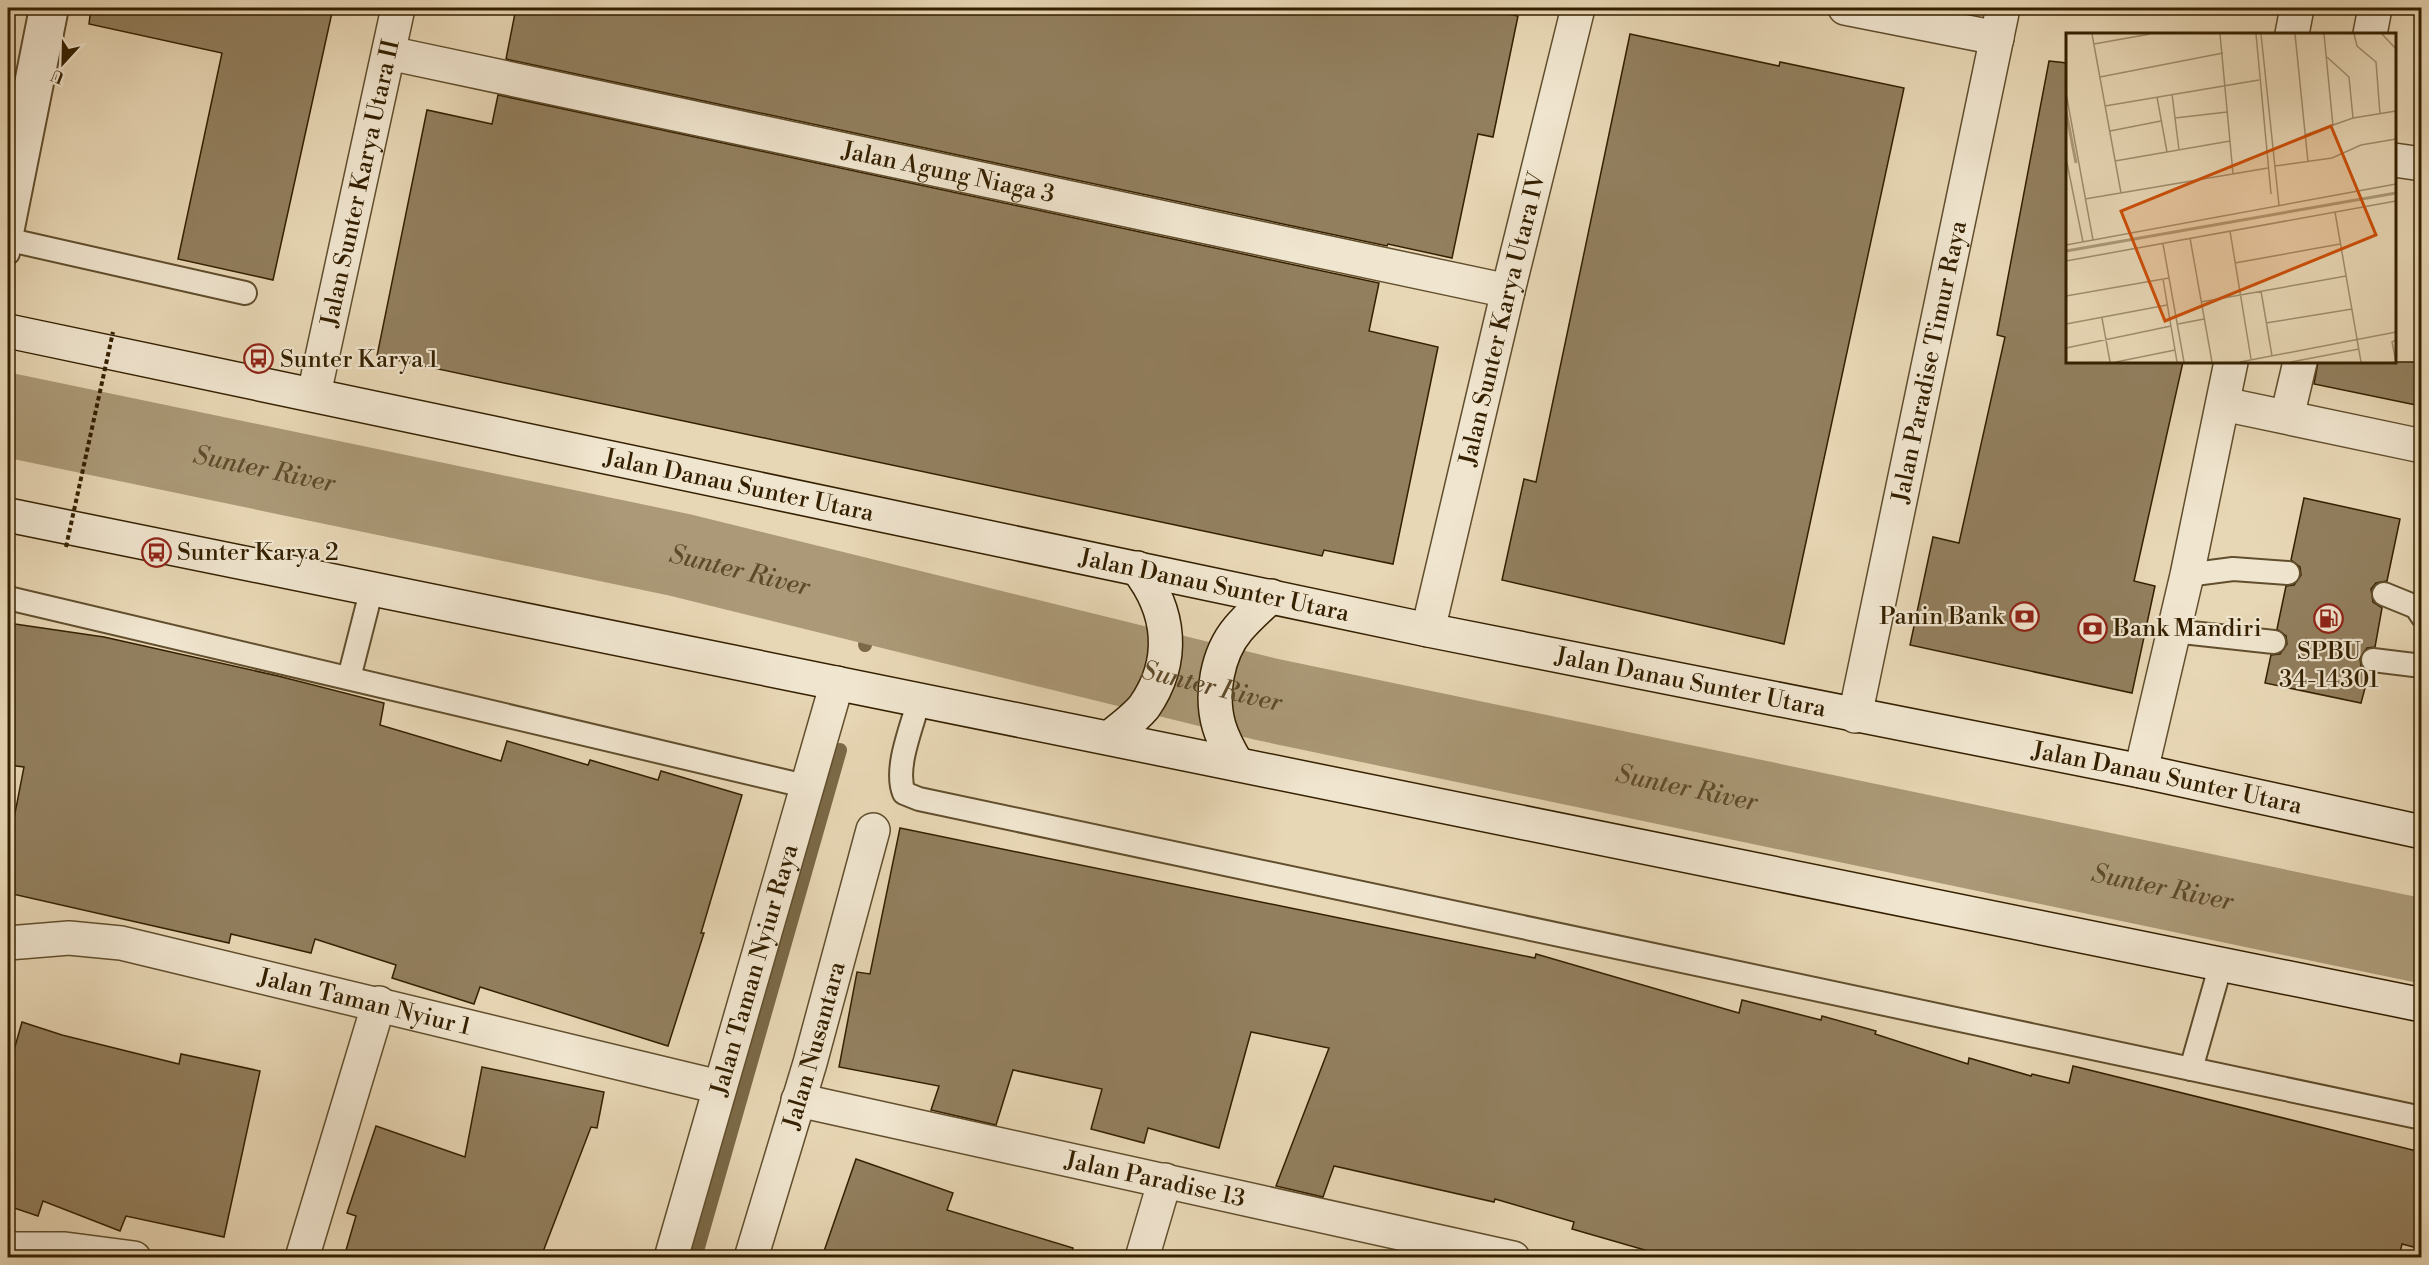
<svg xmlns="http://www.w3.org/2000/svg" width="2429" height="1265" font-family="'Libre Bodoni',serif">
	<style>
		.lines { fill: none; stroke-linecap: round; stroke-linejoin: round }
		.stream { stroke: #7b6947; stroke-width: 14 }
		.river { stroke: #ab9977; stroke-width: 84 }
		.building { fill: #927f5e; stroke: #342000; stroke-width: 1.5 }
		.lane-casing { stroke: #614e2d; stroke-width: 26 }
		.street-casing { stroke: #614e2d; stroke-width: 36 }
		.secondary-casing { stroke: #342000; stroke-width: 36 }
		.lane { stroke: #f0e5cf; stroke-width: 22 }
		.street { stroke: #f0e5cf; stroke-width: 33 }
		.secondary { stroke: #f0e5cf; stroke-width: 33 }
		.path-bridge { stroke: #342000; stroke-width: 4; stroke-dasharray: 4.5 3; stroke-linecap: butt }
		.labels { text-anchor: middle; stroke-width: 4.5; stroke-linejoin: round; paint-order: stroke }
		.street-label { font-size: 24px; fill: #342000; stroke: #f0e5cf }
		.poi-label { font-size: 24px; fill: #342000; stroke: #f0e5cf; text-anchor: start }
		.water-label { font-size: 26px; font-style: italic; fill: #5e4a2a; stroke: #f0e5cf }
		.inset-river { fill: none; stroke: #ab9977; stroke-width: 3 }
		.inset-road { fill: none; stroke: #a08e6d; stroke-width: 1.5 }
		.view { fill: #cd500a; fill-opacity: 0.15; stroke: #cd500a; stroke-width: 3 }
		.inset-edge { fill: none; stroke: #342000; stroke-width: 3 }
	</style>
	<rect width="100%" height="100%" fill="#e8d7b5"/>
	<filter id="stains"><feTurbulence type="fractalNoise" baseFrequency=".00333" numOctaves="4"/><feColorMatrix values="0 0 0 0 .2 0 0 0 0 .09 0 0 0 0 .02 0 0 0 .5 -.17"/></filter>
	<radialGradient id="worn" r=".72"><stop offset=".6" stop-color="#630" stop-opacity="0"/><stop offset="1" stop-color="#630" stop-opacity=".3"/></radialGradient>
	<g class="lines">
		<g class="stream">
			<path d="M865,645L873,602"/>
			<path d="M695,1258L840,750"/>
		</g>
		<path class="river" id="s1" d="M8,415L680,555L1265,699L2422,941"/>
	</g>
	<g class="building">
		<path d="M91,8H333L273,280L178,259L222,53L89,24Z"/>
		<path d="M516,8H1479L1518,16L1493,137L1478,134L1452,258L1388,244L1387,246L506,59Z"/>
		<path d="M1630,34L1779,66L1780,62L1904,88L1784,644L1502,580L1524,479L1536,482Z"/>
		<path d="M2049,61L2067,63V362H2183L2134,581L2155,586L2132,693L1910,645L1933,537L1959,543L2005,337L1997,335Z"/>
		<path d="M498,95L1379,283L1369,331L1438,347L1393,564L1324,550L1322,556L377,356L427,110L492,124Z"/>
		<path d="M2318,362H2421V406L2314,384Z"/>
		<path d="M2304,498L2400,519L2387,581L2376,583L2371,589L2373,602L2382,608L2375,647L2367,648L2360,658L2361,666L2369,673L2361,703L2265,683L2271,655L2280,654L2287,644L2286,636L2277,629L2286,586L2294,585L2301,575L2300,567L2291,560Z"/>
		<path d="M8,623L104,637L278,676L384,703L380,725L501,761L507,741L588,765L590,760L658,780L661,771L742,795L701,933H704L668,1046L480,987L474,1004L392,978L396,965L315,939L311,953L231,934L229,943L8,893V849L24,767L8,765Z"/>
		<path d="M900,828L1535,958L1536,954L1739,1013L1742,1000L1821,1020L1822,1016L1876,1031L1875,1034L1968,1064L1969,1058L2031,1076L2032,1074L2069,1083L2073,1066L2421,1152V1249L2402,1244L2399,1257H1669L1572,1229L1574,1222L1495,1199L1494,1202L1334,1166L1323,1197L1276,1186L1329,1048L1251,1032L1219,1148L1148,1128L1144,1143L1091,1129L1102,1089L1013,1070L996,1125L931,1110L939,1086L839,1067L857,972L870,974Z"/>
		<path d="M22,1022L62,1035L179,1064L181,1054L260,1071L224,1237L126,1216L120,1231L43,1201L38,1216L8,1206V1071Z"/>
		<path d="M482,1067L604,1092L597,1128L591,1127L541,1257H344L356,1216L347,1213L376,1126L465,1157Z"/>
		<path d="M856,1159L953,1193L947,1210L1073,1248L1072,1257H822Z"/>
	</g>
	<g class="lines">
		<defs>
			<g id="lane">
				<path d="M8,174L41,8"/>
				<path d="M10,240L245,293"/>
				<path d="M8,253L57,8"/>
				<path d="M2187,575L2233,569L2288,573"/>
				<path d="M2384,594L2416,607L2422,616"/>
				<path d="M8,598L805,786"/>
				<path d="M2173,631L2274,642"/>
				<path d="M2373,660L2422,666"/>
				<path d="M349,678L372,588"/>
				<path d="M919,700C912,727 894,768 904,793L919,799L2422,1118"/>
				<path d="M2191,1069L2221,964"/>
			</g>
			<g id="street">
				<path d="M1845,8L1997,38"/>
				<path d="M2292,34L2297,8"/>
				<path d="M2370,34L2375,8"/>
				<path id="s2" d="M389,53L1508,291"/>
				<path d="M2394,160L2422,164"/>
				<path id="s3" d="M314,394L398,8"/>
				<path d="M2223,404L2422,446"/>
				<path d="M2287,417L2300,362"/>
				<path id="s4" d="M1428,630L1508,291L1578,8"/>
				<path id="s5" d="M1855,716L2003,8"/>
				<path d="M2141,771L2187,575L2231,362"/>
				<path id="s6" d="M8,943L69,938L121,943L719,1087"/>
				<path id="s7" d="M798,1100L1513,1258"/>
				<path d="M8,1249H65L134,1258"/>
				<path d="M302,1258L379,1003"/>
				<path id="s8" d="M671,1258L837,683"/>
				<path id="s9" d="M751,1258L810,1063L873,830"/>
				<path d="M1142,1258L1165,1180"/>
			</g>
			<g id="secondary">
				<path id="s10" d="M8,331L1428,630L2141,771L2422,832"/>
				<path d="M8,515L2422,1005"/>
				<path d="M1109,738C1121,728 1134,719 1144,707C1176,661 1171,611 1137,568"/>
				<path d="M1237,764C1230,752 1223,740 1219,726C1210,695 1217,654 1238,629C1248,617 1260,607 1271,596"/>
			</g>
		</defs>
		<use href="#lane" class="lane-casing"/>
		<use href="#street" class="street-casing"/>
		<use href="#secondary" class="secondary-casing"/>
		<use href="#lane" class="lane"/>
		<use href="#street" class="street"/>
		<use href="#secondary" class="secondary"/>
		<path class="path-bridge" d="M66,547L113,332"/>
	</g>
	<defs>
		<symbol id="bus-ring" viewBox="-11 -11 22 22"><circle r="9.5" fill="#f0e5cf" stroke="#8f2418" stroke-width="1.5"/><path d="M-5-6H5V4H4V6H2V4H-2V6H-4V4H-5ZM-3.5-4V0h7V-4ZM-3.5 1.2v1.5H-2V1.2ZM2 1.2v1.5H3.5V1.2Z" fill="#8f2418"/></symbol>
		<symbol id="bank-ring" viewBox="-11 -11 22 22"><circle r="9.5" fill="#f0e5cf" stroke="#8f2418" stroke-width="1.5"/><path d="M-6-4H6V4H-6ZM0-2.3a2.3 2.3 0 1 0 0 4.6a2.3 2.3 0 1 0 0-4.6Z" fill="#8f2418"/></symbol>
		<symbol id="fuel-ring" viewBox="-11 -11 22 22"><circle r="9.5" fill="#f0e5cf" stroke="#8f2418" stroke-width="1.5"/><path d="M-5.5-6h7V0h2V4h1.3V-2.5L3-4.5l.8-.8L6-3V5H2.5V1h-1V6h-7ZM-4.2-4.7v3.2H.2V-4.7Z" fill="#8f2418"/></symbol>
	</defs>
	<g fill-rule="evenodd">
		<use href="#bus-ring" x="242" y="342" width="33" height="33"/>
		<use href="#bus-ring" x="140" y="536" width="33" height="33"/>
		<use href="#bank-ring" x="2008" y="600" width="33" height="33"/>
		<use href="#fuel-ring" x="2312" y="602" width="33" height="33"/>
		<use href="#bank-ring" x="2076" y="612" width="33" height="33"/>
	</g>
	<g class="labels">
		<g class="street-label">
			<text dy="8" stroke="none"><textPath href="#s2" startOffset="572">Jalan Agung Niaga 3</textPath></text>
			<text dy="8" stroke="none"><textPath href="#s3" startOffset="216">Jalan Sunter Karya Utara II</textPath></text>
			<text dy="8" stroke="none"><textPath href="#s4" startOffset="320">Jalan Sunter Karya Utara IV</textPath></text>
			<text dy="8" stroke="none"><textPath href="#s5" startOffset="362">Jalan Paradise Timur Raya</textPath></text>
			<text dy="8" stroke="none"><textPath href="#s10" startOffset="747">Jalan Danau Sunter Utara</textPath></text>
			<text dy="8" stroke="none"><textPath href="#s10" startOffset="1233">Jalan Danau Sunter Utara</textPath></text>
			<text dy="8" stroke="none"><textPath href="#s10" startOffset="1719">Jalan Danau Sunter Utara</textPath></text>
			<text dy="8" stroke="none"><textPath href="#s10" startOffset="2205">Jalan Danau Sunter Utara</textPath></text>
			<text dy="8" stroke="none"><textPath href="#s8" startOffset="300">Jalan Taman Nyiur Raya</textPath></text>
			<text dy="8" stroke="none"><textPath href="#s6" startOffset="364">Jalan Taman Nyiur 1</textPath></text>
			<text dy="8" stroke="none"><textPath href="#s9" startOffset="222">Jalan Nusantara</textPath></text>
			<text dy="8" stroke="none"><textPath href="#s7" startOffset="366">Jalan Paradise 13</textPath></text>
		</g>
		<g class="poi-label">
			<text x="280" y="367">Sunter Karya 1</text>
			<text x="177" y="560">Sunter Karya 2</text>
			<text x="2004" y="624" text-anchor="end">Panin Bank</text>
			<text x="2113" y="636">Bank Mandiri</text>
			<text x="2329" y="659" text-anchor="middle">SPBU<tspan x="2329" dy="28">34-14301</tspan></text>
		</g>
		<g class="water-label">
			<text dy="9" stroke="none"><textPath href="#s1" startOffset="262">Sunter River</textPath></text>
			<text dy="9" stroke="none"><textPath href="#s1" startOffset="748">Sunter River</textPath></text>
			<text dy="9" stroke="none"><textPath href="#s1" startOffset="1234">Sunter River</textPath></text>
			<text dy="9" stroke="none"><textPath href="#s1" startOffset="1720">Sunter River</textPath></text>
			<text dy="9" stroke="none"><textPath href="#s1" startOffset="2206">Sunter River</textPath></text>
		</g>
	</g>
	<g transform="translate(2066 33)">
		<rect width="330" height="330" fill="#e8d7b5"/>
		<path class="inset-river" d="M0,78L10,130M0,218L330,160"/>
		<path class="inset-road" d="M26,1L55,160M154,1L167,141M190,1L205,161M195,1L213,172M229,1L242,129M258,1L267,93M288,1L291,13L310,29L314,81M316,1L330,16M28,11L84,1M261,24L283,44L287,85M34,44L157,20M0,60L27,207M106,61L113,117M91,64L101,119M39,73L193,47M109,85L161,79M44,98L95,88M239,102L287,85L330,78M0,125L17,209M49,128L164,108M209,133L266,125L295,112L330,106M19,166L202,135M269,179L295,329M164,198L185,326M124,205L146,329M97,211L118,329M0,212L330,151M0,228L330,168M169,230L274,211M97,246L111,329M195,258L206,323M0,263L103,245M135,269L280,243M36,285L44,329M200,290L286,276M0,291L101,272M112,291L138,286M0,315L105,293M50,329L109,317M174,329L330,299M225,329L293,316M330,329L326,309L330,307"/>
		<path class="view" d="M265,93L310,202L99,288L55,178Z"/>
		<rect width="330" height="330" class="inset-edge"/>
	</g>
	<rect width="2429" height="1265" fill="none" stroke="#e8d7b5" stroke-width="30"/>
	<rect x="9" y="9" width="2411" height="1247" fill="none" stroke="#342000" stroke-width="3"/>
	<rect x="15" y="15" width="2399" height="1235" fill="none" stroke="#342000" stroke-width="1.5"/>
	<g transform="translate(63 63) rotate(202)" stroke="#f0e5cf" stroke-width="4.5" paint-order="stroke">
	<path d="M0-4.5L10 22L0 15L-10 22Z" fill="#342000"/>
	<text y="-9" font-size="16" font-weight="bold" text-anchor="middle" fill="#342000">U</text>
	</g>
	<rect width="100%" height="100%" filter="url(#stains)"/>
	<rect width="100%" height="100%" fill="url(#worn)"/>
</svg>
